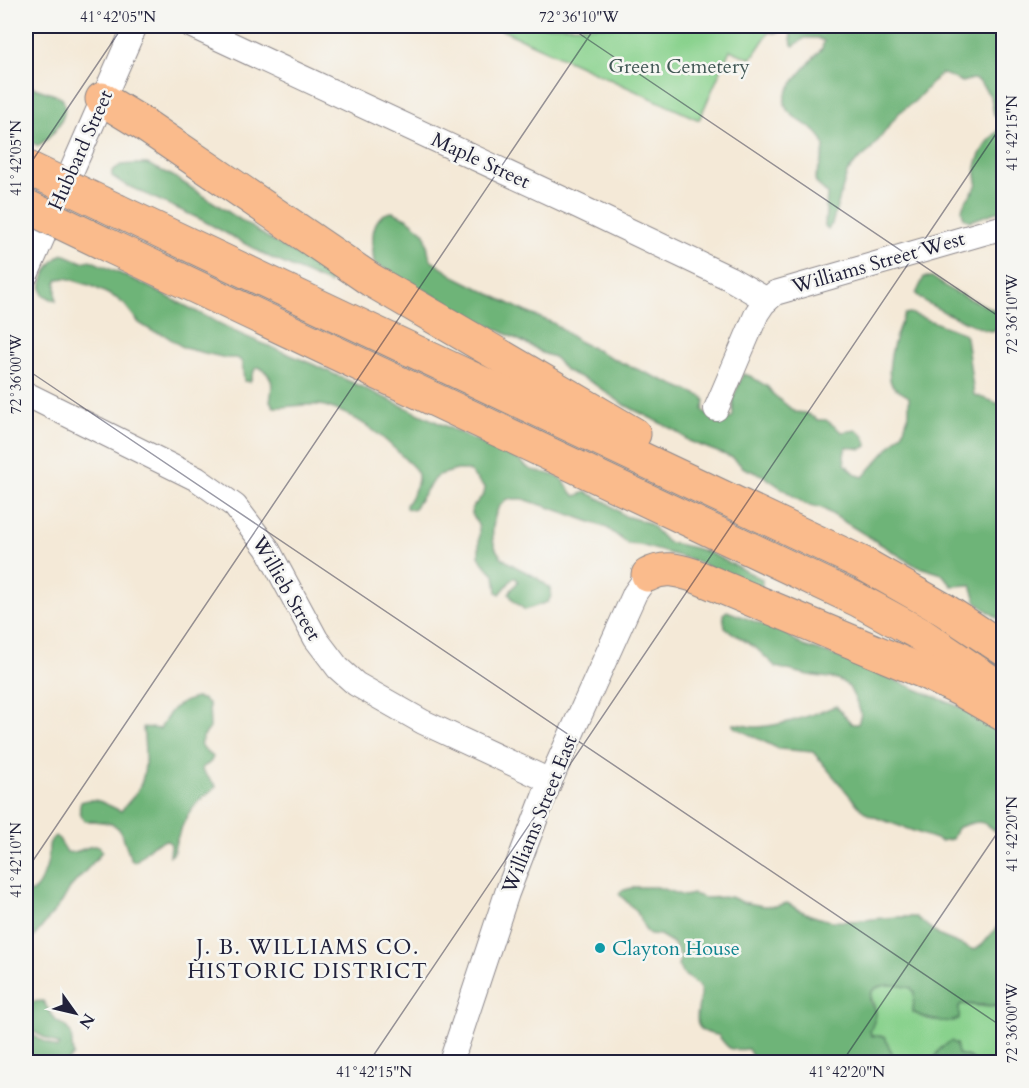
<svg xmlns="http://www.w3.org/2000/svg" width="1029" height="1088" font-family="Cardo,serif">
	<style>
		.green { fill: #89d28d; stroke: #567a64; stroke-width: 1.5 }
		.forest { fill: #6eb478; stroke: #486b5a; stroke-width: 1.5 }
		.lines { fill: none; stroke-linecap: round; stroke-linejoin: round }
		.minor-casing { stroke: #8b8689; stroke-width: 26 }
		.highway-casing { stroke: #8b8689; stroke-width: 35 }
		.minor { stroke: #fff; stroke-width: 24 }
		.highway { stroke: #fabb8c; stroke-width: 33 }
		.highway-bridge-casing { stroke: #8b8689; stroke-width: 35; stroke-linecap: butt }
		.highway-bridge { stroke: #fabb8c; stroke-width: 33 }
		.ticks { fill: none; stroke: #22223b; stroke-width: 1.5; stroke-opacity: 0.45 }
		.culture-dot { fill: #0f9aa8; stroke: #f6f6f2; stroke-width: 2 }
		.labels { text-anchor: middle; stroke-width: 5; stroke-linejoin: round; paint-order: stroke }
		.park-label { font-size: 20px; fill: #415754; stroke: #f6f6f2 }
		.street-label { font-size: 20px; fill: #22223b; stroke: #f6f6f2 }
		.culture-label { font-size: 20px; fill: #0d838f; stroke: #f6f6f2; text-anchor: start }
		.neighbourhood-label { font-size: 21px; letter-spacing: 1.5px; fill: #22223b; stroke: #f6f6f2 }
		.neatline { fill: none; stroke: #22223b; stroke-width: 2 }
		.ticks-label { font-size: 15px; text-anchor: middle; fill: #22223b }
	</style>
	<rect width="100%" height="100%" fill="#f6f6f2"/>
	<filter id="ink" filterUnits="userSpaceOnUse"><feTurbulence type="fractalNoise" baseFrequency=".0167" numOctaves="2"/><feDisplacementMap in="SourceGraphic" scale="12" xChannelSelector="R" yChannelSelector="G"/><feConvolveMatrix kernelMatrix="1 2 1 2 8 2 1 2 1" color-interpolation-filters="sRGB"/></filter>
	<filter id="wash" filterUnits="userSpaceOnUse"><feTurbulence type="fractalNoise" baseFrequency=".008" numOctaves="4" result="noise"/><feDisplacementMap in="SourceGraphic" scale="24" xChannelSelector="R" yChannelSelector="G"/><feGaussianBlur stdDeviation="1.35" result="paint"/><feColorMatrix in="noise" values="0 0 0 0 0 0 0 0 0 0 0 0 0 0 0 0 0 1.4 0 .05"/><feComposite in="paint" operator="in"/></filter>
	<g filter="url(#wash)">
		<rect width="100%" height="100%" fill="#f4e9d7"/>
		<g class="green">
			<path d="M493,26H773L751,59L730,50L699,120Z"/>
			<path d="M885,985H898L911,988L914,992L913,1012C924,1019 948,1025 959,1019V1007L961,1004L989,1007L1003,1006V1062H976L969,1057L958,1054L956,1044L934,1057V1062H897L889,1048L886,1038L872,1036L870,1032C871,1025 877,1019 876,1012C872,996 863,992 885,985Z"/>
		</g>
		<g class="forest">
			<path d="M773,26H1003V210L970,221L965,219C956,205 971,198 976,186C979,180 974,174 976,167C979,150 990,139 1001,128L1000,123L994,115L991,97L979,81L973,79L962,82L944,74H940L915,101L899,113L871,150L856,162L847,173L832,224L828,229L825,226L827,193L816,183L815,178C819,168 824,157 824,147C822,122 773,120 787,92C793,79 812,61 822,48L824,41L818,38H805L794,46L792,45L790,32L787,30L774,33L770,32Z"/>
			<path d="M26,85L61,97C73,114 52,137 38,146L26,138Z"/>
			<path d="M134,164H147L173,176L273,241L327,271L332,276L330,284L269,257L202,220L124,184L112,176V171L121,165Z"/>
			<path d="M393,212L408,219L425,233L429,255L432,261L454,276L526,312L553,323L578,341L620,362L703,397L705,401L703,410L706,413L731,418L733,416V398L743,374L750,376L768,387L773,394L795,412L806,413L818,420H826L842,432L857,430C863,434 867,439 867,446L862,449L846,447L844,455L845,464L857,475L863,477L903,432L909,413V397C904,393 893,389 891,383C885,366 897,328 905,314L910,313L963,333L966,337L974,395L1003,405V622L977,603L971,585L952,586L942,574L916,566L822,508L805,504L762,475L744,468L733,458L689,441L676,431L623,404L591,382L566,371L554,357L542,353L533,347L486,324L374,263C372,245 368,214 393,212Z"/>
			<path d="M63,254L82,262L90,260L139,282L242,335L310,363L521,461C530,475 546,470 560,478C567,483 568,492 576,496L586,492L606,502L625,516L649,523L667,542L695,548L712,554L762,579V588L689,559L640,545L628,544L607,528L557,510L523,499H507C496,508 495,514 493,527C488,569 530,565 550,589L551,596L548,602L525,610L514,601L509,594C511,588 516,586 518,581L516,578H513L500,594L497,592L495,575L483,563L479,556V527L472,514V508L484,494L485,488L470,472L466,470H457L439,475L434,479L413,510L406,508V505C411,497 419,485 418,475C417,469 411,465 406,460C383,436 359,416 325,406C309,402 291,408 274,407L270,401C273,385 274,376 259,367L255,369L250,382L244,381L242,362L237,358H226L184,348L163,334L152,331L139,323L125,305L116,298L92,286L66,278L58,279L56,282V301L43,295C37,282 51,260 63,254Z"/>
			<path d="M924,277H932L951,290L1003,314L999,328L992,331L985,330L950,315L925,302L916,294Z"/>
			<path d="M727,611L785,633L803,646L836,656L974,713L1003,733V840C985,820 982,818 957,828L952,839L941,841L869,815L861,809L813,752L779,749L734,727L733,724C741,723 749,728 757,727C784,726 811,715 836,706L852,724H858L861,714L858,705L849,687L844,683L837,679L808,675L776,667L756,648L725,628L723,614Z"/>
			<path d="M195,698L202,699L209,704L210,728L203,737L200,745L213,757L210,763L203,767L202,770L216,786C213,792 207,793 202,798C187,811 177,835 173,854L170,856L171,844L166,840L153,845L135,862L131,860C119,828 125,821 84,821C80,814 78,810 81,802C96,795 108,806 121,811C127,803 135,796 139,788C148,772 145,746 143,727L160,729C171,709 173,705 195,698Z"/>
			<path d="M55,836L59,839L67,852C78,855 87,844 99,846L102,851L98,857L70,888L62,902L30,942L26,944V893L33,892C41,883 46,872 48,860C50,850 46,843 55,836Z"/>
			<path d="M635,887H657L684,896L693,894L705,898L731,897L742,902L763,906H776L787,903C838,936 863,914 916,917L940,936L974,950L983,944L1003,920V1006L961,1004L959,1007V1019C948,1025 924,1019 913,1012L914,992L911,988C901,985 870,980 870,998C870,1004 875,1010 876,1016L870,1032L872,1036H885L889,1048L897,1062H755L748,1049C729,1051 729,1050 718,1035C683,1031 703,1008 700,987L682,973L678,965L681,956L673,943L660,935L650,934L646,931L637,912L619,894L621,891Z"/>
			<path d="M26,1000L31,1002L43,1001L55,1020L66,1027L71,1033L73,1055L67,1062H26V1032L57,1048L59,1045L26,1028Z"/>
			<path d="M951,1041L956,1044L958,1054L969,1057L976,1062H934C935,1051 942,1047 951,1041Z"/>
		</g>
	</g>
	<g filter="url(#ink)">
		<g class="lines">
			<defs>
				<g id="minor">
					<path d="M192,26L580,207L729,278L767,300"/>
					<path d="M26,275L135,26"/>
					<path d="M26,394L197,479L235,506L267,548L316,639L338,668L356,684L423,722L550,781"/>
					<path d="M716,409L757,313L763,304L775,293L1004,227"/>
					<path d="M451,1062L507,893L550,781L635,593L648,575"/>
				</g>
				<g id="highway">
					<path d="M102,99L143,124L371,280L634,434"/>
					<path d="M118,211L862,563L943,609L1004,649"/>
					<path d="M103,243L858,600L920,634L1004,691"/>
					<path d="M648,575C664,566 677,570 693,575L924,672L961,690L1004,715"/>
				</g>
			</defs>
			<use href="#minor" class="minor-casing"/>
			<use href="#highway" class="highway-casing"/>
			<use href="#minor" class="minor"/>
			<use href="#highway" class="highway"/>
			<defs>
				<g id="highway-bridge">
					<path d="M26,167L118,211"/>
					<path d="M26,206L103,243"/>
				</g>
			</defs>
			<use href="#highway-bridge" class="highway-bridge-casing"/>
			<use href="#highway-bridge" class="highway-bridge"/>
		</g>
	</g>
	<path class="ticks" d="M568,26L1004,320M26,170L123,26M26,369L1004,1028M26,871L596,26M369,1062L1004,122M842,1062L1004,823"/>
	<circle class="culture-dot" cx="600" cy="948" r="6"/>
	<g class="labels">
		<g class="park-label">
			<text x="679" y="73">Green Cemetery</text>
		</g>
		<g class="street-label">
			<text transform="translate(80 150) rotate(-66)" y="7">Hubbard Street</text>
			<text transform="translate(481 160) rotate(25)" y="7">Maple Street</text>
			<text transform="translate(878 262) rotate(-16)" y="7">Williams Street West</text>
			<text transform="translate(287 588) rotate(60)" y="7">Willieb Street</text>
			<text transform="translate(539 814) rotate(-68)" y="7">Williams Street East</text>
		</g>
		<g class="culture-label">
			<text x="612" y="955">Clayton House</text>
		</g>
		<g class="neighbourhood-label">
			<text x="308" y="954">J. B. WILLIAMS CO.<tspan x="308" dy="24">HISTORIC DISTRICT</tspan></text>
		</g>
	</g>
	<rect width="1029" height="1088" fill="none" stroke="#f6f6f2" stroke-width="66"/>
	<g transform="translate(75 1013) rotate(124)" stroke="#f6f6f2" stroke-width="4.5" paint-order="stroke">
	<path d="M0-4.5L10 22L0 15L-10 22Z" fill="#22223b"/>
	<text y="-9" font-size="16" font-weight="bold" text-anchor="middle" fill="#22223b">N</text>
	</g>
	<rect x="33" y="33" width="963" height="1022" class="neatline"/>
	<g class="ticks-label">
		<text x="118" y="22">41°42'05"N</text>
		<text x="579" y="22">72°36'10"W</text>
		<text transform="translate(1012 133) rotate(-90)" y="5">41°42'15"N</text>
		<text transform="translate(16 158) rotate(-90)" y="5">41°42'05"N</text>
		<text transform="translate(1012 314) rotate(-90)" y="5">72°36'10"W</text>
		<text transform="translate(16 374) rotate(-90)" y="5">72°36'00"W</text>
		<text transform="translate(1012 834) rotate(-90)" y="5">41°42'20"N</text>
		<text transform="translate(16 860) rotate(-90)" y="5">41°42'10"N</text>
		<text transform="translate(1012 1023) rotate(-90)" y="5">72°36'00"W</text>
		<text x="374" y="1077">41°42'15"N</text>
		<text x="847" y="1077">41°42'20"N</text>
	</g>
</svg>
